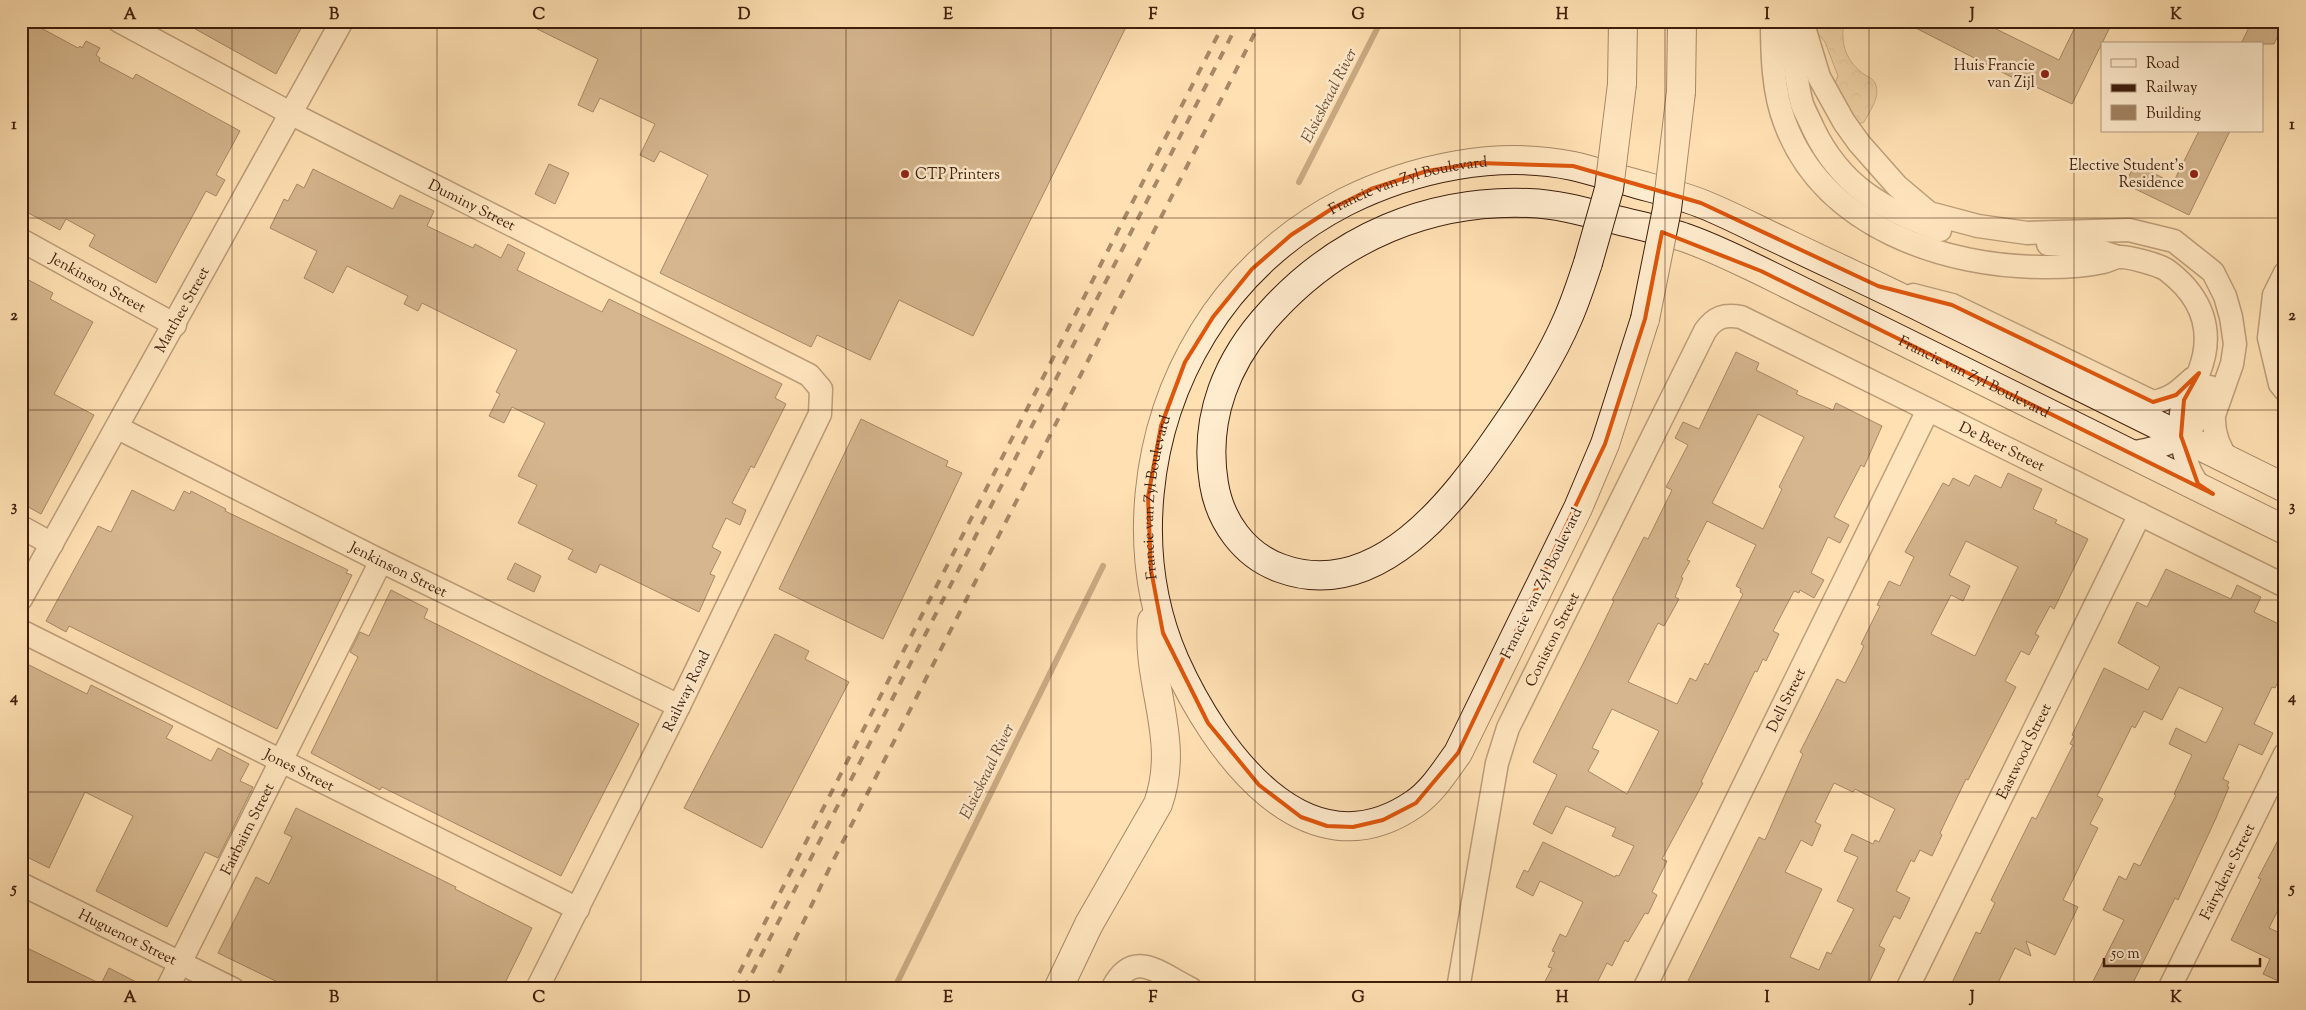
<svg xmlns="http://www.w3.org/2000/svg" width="2306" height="1010" font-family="'Sorts Mill Goudy',serif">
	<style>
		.park { fill: url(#park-crowns); stroke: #8e6e50 }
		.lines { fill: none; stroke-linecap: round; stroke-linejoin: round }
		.stream { stroke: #8a6b4d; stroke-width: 6 }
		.building { fill: #a28362; stroke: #3e1e0b; fill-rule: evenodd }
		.street-casing { stroke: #6e4e35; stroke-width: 25 }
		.secondary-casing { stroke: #3e1e0b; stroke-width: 30 }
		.street { stroke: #ffebcd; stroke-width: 22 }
		.secondary { stroke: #ffebcd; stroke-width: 28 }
		.rail { stroke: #3e1e0b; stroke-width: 4; stroke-dasharray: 9 9; stroke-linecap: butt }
		.secondary-bridge-casing { stroke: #3e1e0b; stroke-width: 30; stroke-linecap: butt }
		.secondary-bridge { stroke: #ffebcd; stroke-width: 28 }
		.marked { fill: none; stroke: #e0560c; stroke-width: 4; stroke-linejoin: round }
		.grid { fill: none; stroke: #3e1e0b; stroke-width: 1; stroke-opacity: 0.55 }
		.poi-dot { fill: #8f2418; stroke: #ffebcd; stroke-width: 2 }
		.labels { text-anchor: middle; stroke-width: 5; stroke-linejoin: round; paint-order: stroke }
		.poi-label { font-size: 15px; fill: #3e1e0b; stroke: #ffebcd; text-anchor: end }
		.street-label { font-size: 15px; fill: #3e1e0b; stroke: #ffebcd }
		.water-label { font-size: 16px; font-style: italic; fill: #6a4b32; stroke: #ffebcd }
		.neatline { fill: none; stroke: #3e1e0b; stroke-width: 2 }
		.grid-label { font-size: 16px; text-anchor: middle; font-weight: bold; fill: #3e1e0b }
	</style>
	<defs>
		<pattern id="park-crowns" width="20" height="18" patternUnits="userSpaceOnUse" patternTransform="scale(1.25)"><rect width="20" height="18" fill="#debf96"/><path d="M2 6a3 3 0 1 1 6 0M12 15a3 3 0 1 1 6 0" fill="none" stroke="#c0a480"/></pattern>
	</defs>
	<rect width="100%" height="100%" fill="#ffe0b2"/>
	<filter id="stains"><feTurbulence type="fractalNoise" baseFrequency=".004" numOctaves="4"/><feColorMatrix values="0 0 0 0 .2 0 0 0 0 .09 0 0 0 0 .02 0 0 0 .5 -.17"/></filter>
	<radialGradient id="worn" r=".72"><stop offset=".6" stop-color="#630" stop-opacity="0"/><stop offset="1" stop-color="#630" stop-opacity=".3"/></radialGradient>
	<path class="park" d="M1808,21H1844C1840,44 1846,62 1865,75C1870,78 1875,80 1876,86C1880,98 1869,112 1864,122L1856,125L1832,90L1838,76L1825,42Z"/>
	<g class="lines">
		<g class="stream">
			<path d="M1299,182L1381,21"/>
			<path d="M894,989L1103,566"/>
		</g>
	</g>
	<g class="building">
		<path d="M21,21H28L78,48L80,46L82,48L86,41L100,48L96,55L100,58L99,61L133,79L136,74L240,131L216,175L225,180L216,196L206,191L156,283L89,246L95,235L66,219L60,230L21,209Z"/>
		<path d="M181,21H305L276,74Z"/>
		<path d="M521,21H1129L973,336L899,300L870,360L817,335L811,347L660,273L708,175L660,151L654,162L640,155L655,124L600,98L593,112L578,105L598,59Z"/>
		<path d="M1902,21H1980L2059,60L2078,21H2113L2072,104L2036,87L2035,89Z"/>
		<path d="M2252,21H2285L2274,44H2241Z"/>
		<path d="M2199,131H2230L2189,215L2125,184L2135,164L2173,183Z"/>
		<path d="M549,164L569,173L555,204L535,194Z"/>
		<path d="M313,169L393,209L400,195L434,211L427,226L473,248L475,244L501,258L508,244L525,253L517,270L602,312L609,299L782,384L775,398L786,404L754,468L751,466L732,503L746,510L740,525L726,518L712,547L721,552L710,574L715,576L699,612L600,564L596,573L568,559L573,550L518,523L537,485L518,476L545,423L512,407L504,423L489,416L500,394L496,392L517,350L422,303L418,311L404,304L408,296L347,266L333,293L304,278L317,251L270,228L284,199L288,201L297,184L304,188Z"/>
		<path d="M21,276L53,293L50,299L93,322L54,394L94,415L41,514L21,503Z"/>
		<path d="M1736,352L1759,363L1756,370L1798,391L1796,394L1833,410L1836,403L1882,426L1864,467L1861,465L1834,517L1849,525L1840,543L1828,537L1811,573L1824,580L1814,598L1800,590L1799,593L1794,591L1773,631L1779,634L1766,661L1763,659L1757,672L1755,671L1701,782L1703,783L1662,859L1667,861L1652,892L1657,895L1648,914L1645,913L1628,942L1625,940L1612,966L1607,963L1594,989H1541L1552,968L1548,967L1555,952L1552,951L1560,934L1566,937L1583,902L1540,881L1533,896L1516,887L1524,870L1528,872L1543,842L1615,877L1616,875L1619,876L1634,846L1612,836L1616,828L1566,806L1552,834L1533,824L1557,775L1533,762L1594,642L1614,601L1612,600L1644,537L1648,539L1672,490L1666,487L1688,445L1675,438L1683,422L1699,429ZM1758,414L1804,437L1779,487L1782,489L1763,529L1712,503ZM1707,521L1756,545L1736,586L1741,589L1740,592L1743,594L1708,665L1705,663L1696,681L1690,678L1677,704L1628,682L1658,623L1664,626L1679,599L1675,597L1683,578L1681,577L1690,561L1687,560ZM1612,709L1659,731L1627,794L1588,771L1599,751L1592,748Z"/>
		<path d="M861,419L948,461L946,466L962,473L883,639L779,589Z"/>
		<path d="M2008,473L2042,489L2033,509L2057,520L2055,523L2088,539L2054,609L2050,606L2035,634L2039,636L2029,655L2021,651L2005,681L2016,687L1968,780L1966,779L1940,833L1942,835L1932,856L1920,850L1914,862L1911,860L1896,891L1910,898L1900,919L1894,916L1879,946L1885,949L1866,989H1684L1759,837L1765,840L1803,754L1800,752L1837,679L1845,683L1854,666L1864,646L1861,644L1880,606L1877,605L1889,581L1900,586L1914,557L1905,552L1943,483L1949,486L1953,478L1969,486L1975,475L2001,488ZM1966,541L2018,567L1975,656L1931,634L1951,595L1963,601L1970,586L1949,575ZM1834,783L1853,792L1855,789L1895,809L1879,842L1875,840L1873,844L1852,834L1844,851L1858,857L1837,901L1854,909L1831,954L1827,952L1819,970L1790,957L1822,889L1785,872L1801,840L1812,846L1821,825L1815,822Z"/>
		<path d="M132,490L174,511L184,491L190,494L191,491L226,509L225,511L348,570L346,573L352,575L277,729L69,626L66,632L46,621L98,526L111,532Z"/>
		<path d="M515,563L541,576L534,592L507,579Z"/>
		<path d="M2166,569L2231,599L2237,585L2261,597L2254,612L2285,627V668L2275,688L2272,687L2254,724L2273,733L2262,755L2239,744L2223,779L2229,782L2227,786L2229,787L2216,818L2178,900L2175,898L2130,989H2089L2124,920L2103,910L2119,876L2126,880L2134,863L2140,866L2176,795L2174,794L2192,755L2169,744L2176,728L2206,743L2223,708L2179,687L2162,720L2144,711L2135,728L2132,726L2097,796L2103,799L2090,824L2098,828L2063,900L2078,907L2055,955L2026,941L2031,956L2015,948L1995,989H1949L1976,932L1980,934L1995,903L1991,900L2032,817L2036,819L2073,745L2070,744L2074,736L2072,735L2104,668L2148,690L2160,667L2118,643L2137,602L2147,607Z"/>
		<path d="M391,590L428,609L424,618L639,724L561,876L382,787L380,790L311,753L358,657L350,652L360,632L369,636Z"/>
		<path d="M775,634L809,651L805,659L849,682L762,848L684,808Z"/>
		<path d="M21,661L87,694L91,685L173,726L166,738L211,761L218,748L249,764L240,781L253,787L218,858L205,852L167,927L96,891L133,816L85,792L49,868L21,854Z"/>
		<path d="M296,808L456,887L455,889L532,928L502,989H302L290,983L288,987L218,953L256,877L269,884L292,837L284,833Z"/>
		<path d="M2285,827V896L2269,928L2282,934L2285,929V984L2263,974L2270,959L2231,940L2261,879L2258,878Z"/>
		<path d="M21,945L101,984L109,968L150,989H21Z"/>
	</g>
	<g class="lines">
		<defs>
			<g id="street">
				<path id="s1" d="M119,21L292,114L809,375L821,389L820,414L679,706L537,989"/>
				<path d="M1772,21C1772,55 1773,92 1785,123C1824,227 1945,268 2047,267C2065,267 2085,266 2103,262C2108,261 2113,258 2118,257C2127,256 2161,265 2168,271C2202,297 2215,331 2199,372C2196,382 2188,390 2184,400C2176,421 2183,466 2198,484C2200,486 2205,489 2208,491"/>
				<path d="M1789,21C1793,48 1795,78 1802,104C1805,112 1810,121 1813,128C1840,185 1883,210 1940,230"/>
				<path d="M1802,21L1819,77L1844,122L1859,143L1897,186L1929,213L1978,226L2027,233L2129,230L2174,241L2213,272L2225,296L2231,317L2235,344L2232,364L2214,415C2213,433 2218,447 2229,461"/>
				<path id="s2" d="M21,240L175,325"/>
				<path d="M2048,244C2071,245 2093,248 2115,256"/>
				<path d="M2285,273L2274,295L2269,338L2280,384L2285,390"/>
				<path d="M1913,295L1952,305L2153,402C2171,399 2179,391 2192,379"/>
				<path id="s3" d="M118,428L381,561L679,706"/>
				<path d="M2128,453C2146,451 2181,443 2192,427C2200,415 2205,400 2210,387"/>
				<path d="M21,527L52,544"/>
				<path id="s4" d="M21,599L342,21"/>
				<path id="s5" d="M21,631L578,909"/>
				<path id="s6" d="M21,884L233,989"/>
				<path id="s7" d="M167,989L381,561"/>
				<path d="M1112,989C1133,947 1159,973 1191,989"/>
				<path id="s8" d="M1458,989L1497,763L1508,728L1705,331C1715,317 1724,314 1741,317L2285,586"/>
				<path id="s9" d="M1644,989L1928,410"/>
				<path id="s10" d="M1907,989L2140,514"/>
				<path id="s11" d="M2169,989L2285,754"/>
			</g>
			<g id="secondary">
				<path d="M1622,84L1623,21"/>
				<path d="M1681,92L1682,21"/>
				<path id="s12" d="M1588,263C1582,281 1576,300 1568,318C1551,358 1526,396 1502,431C1454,501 1377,604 1280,568C1244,555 1220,521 1214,484C1203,418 1227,359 1272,311C1339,238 1429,199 1529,203C1558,204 1586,212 1613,219C1636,225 1660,230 1683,237C1710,246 1736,259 1761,271L2285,530"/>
				<path id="s13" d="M1645,319L1605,444L1578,508L1458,753C1445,771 1432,792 1414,804C1305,879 1214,748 1175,661C1129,556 1144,429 1203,333C1237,277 1287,232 1345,202C1413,168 1498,150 1573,166C1592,170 1611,177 1630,182C1654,189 1681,195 1705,205C1732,216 1758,230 1784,242C1834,266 1885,289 1934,314C2051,372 2168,431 2285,488"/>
				<path d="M1058,989L1089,924L1158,804C1181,739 1146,685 1152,621"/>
			</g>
		</defs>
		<use href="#street" class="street-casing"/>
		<use href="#secondary" class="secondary-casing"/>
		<use href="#street" class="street"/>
		<use href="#secondary" class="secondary"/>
		<g class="rail">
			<path d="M731,989L1225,21"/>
			<path d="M744,989L1239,21"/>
			<path d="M771,989L832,863L1261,21"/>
		</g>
		<defs>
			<g id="secondary-bridge">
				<path d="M1588,263L1609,189L1622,84"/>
				<path d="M1645,319L1667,209L1681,92"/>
			</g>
		</defs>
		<use href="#secondary-bridge" class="secondary-bridge-casing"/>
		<use href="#secondary-bridge" class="secondary-bridge"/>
	</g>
	<path d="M0 0H2306V1010H0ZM1478,163L1573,166L1701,203L1878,286L1952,305L2153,402L2176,395L2199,373L2184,400L2181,436L2198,484L2213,494L1761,271L1662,232L1645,319L1605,444L1458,753L1416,803L1383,820L1353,827L1327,826L1301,817L1259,785L1208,723L1163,633L1151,570L1148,497L1161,426L1185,362L1213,317L1252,269L1291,235L1333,208L1371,189L1427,171Z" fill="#ffe0b2" fill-opacity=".55" fill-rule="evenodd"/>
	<path class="marked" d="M1478,163L1573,166L1701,203L1878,286L1952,305L2153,402L2176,395L2199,373L2184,400L2181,436L2198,484L2213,494L1761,271L1662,232L1645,319L1605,444L1458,753L1416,803L1383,820L1353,827L1327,826L1301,817L1259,785L1208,723L1163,633L1151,570L1148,497L1161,426L1185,362L1213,317L1252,269L1291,235L1333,208L1371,189L1427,171Z"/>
	<path class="grid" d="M232,21V989M437,21V989M641,21V989M846,21V989M1051,21V989M1255,21V989M1460,21V989M1665,21V989M1869,21V989M2074,21V989M21,218H2285M21,410H2285M21,600H2285M21,792H2285"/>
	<g class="poi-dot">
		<circle cx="2045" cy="74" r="5"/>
		<circle cx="905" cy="174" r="5"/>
		<circle cx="2194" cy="174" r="5"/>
	</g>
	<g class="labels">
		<g class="poi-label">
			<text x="2035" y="70">Huis Francie<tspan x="2035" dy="17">van Zijl</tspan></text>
			<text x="2184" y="170">Elective Student's<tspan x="2184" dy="17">Residence</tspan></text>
			<text x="915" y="179" text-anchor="start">CTP Printers</text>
		</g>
		<g class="street-label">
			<text dy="5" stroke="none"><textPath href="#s13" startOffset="1466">Francie van Zyl Boulevard</textPath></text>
			<text dy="5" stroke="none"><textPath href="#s1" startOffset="398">Duminy Street</textPath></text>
			<text dy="5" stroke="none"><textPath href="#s2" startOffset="88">Jenkinson Street</textPath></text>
			<text dy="5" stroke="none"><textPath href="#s4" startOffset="331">Matthee Street</textPath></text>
			<text dy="5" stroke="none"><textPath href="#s12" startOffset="1542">Francie van Zyl Boulevard</textPath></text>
			<text dy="5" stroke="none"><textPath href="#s8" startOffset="1042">De Beer Street</textPath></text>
			<text dy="5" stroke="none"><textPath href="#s13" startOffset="1031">Francie van Zyl Boulevard</textPath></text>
			<text dy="5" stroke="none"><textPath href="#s3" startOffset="314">Jenkinson Street</textPath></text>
			<text transform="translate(1541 583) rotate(-64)" y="5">Francie van Zyl Boulevard</text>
			<text dy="5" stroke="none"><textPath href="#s8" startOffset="365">Coniston Street</textPath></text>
			<text transform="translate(686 691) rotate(-64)" y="5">Railway Road</text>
			<text dy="5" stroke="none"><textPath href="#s9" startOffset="322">Dell Street</textPath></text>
			<text dy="5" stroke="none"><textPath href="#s10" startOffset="265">Eastwood Street</textPath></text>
			<text dy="5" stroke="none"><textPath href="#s5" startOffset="311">Jones Street</textPath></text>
			<text dy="5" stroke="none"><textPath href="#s7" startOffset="179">Fairbairn Street</textPath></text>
			<text dy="5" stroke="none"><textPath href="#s11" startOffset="131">Fairydene Street</textPath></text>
			<text dy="5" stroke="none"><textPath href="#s6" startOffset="119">Huguenot Street</textPath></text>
		</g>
		<g class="water-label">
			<text transform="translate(1328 95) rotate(-63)" y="6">Elsieskraal River</text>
			<text transform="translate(986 771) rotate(-64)" y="6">Elsieskraal River</text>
		</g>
	</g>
	<rect width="2306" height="1010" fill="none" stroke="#ffe0b2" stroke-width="55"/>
	<rect x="2101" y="42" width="162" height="90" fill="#ffebcd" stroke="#b2997f"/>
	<rect x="2111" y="59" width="25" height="8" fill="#ffebcd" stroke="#b2997f"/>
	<text x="2146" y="68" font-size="15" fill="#3e1e0b">Road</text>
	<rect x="2111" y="84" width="25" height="8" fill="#3e1e0b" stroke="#b2997f"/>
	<text x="2146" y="92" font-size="15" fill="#3e1e0b">Railway</text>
	<rect x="2111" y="105" width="25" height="15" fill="#a28362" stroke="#b2997f"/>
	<text x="2146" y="118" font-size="15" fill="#3e1e0b">Building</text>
	<path d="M2104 958v8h156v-8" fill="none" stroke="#3e1e0b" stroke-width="2.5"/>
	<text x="2111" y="958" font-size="15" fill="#3e1e0b" stroke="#ffebcd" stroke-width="4" paint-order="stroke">50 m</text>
	<rect x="28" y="28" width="2250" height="954" class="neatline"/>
	<g class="grid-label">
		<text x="130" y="19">A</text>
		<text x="334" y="19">B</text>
		<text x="539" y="19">C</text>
		<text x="744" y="19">D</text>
		<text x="948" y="19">E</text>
		<text x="1153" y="19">F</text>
		<text x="1358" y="19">G</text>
		<text x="1562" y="19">H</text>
		<text x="1767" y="19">I</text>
		<text x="1972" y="19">J</text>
		<text x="2176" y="19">K</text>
		<text x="14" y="129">1</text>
		<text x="2292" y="129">1</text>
		<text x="14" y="320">2</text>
		<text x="2292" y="320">2</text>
		<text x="14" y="511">3</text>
		<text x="2292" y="511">3</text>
		<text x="14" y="702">4</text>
		<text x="2292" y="702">4</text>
		<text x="14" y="893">5</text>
		<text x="2292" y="893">5</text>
		<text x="130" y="1002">A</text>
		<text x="334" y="1002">B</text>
		<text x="539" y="1002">C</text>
		<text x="744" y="1002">D</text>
		<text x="948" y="1002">E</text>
		<text x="1153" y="1002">F</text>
		<text x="1358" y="1002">G</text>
		<text x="1562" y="1002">H</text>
		<text x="1767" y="1002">I</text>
		<text x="1972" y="1002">J</text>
		<text x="2176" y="1002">K</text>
	</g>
	<rect width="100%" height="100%" filter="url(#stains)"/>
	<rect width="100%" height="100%" fill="url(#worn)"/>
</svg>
